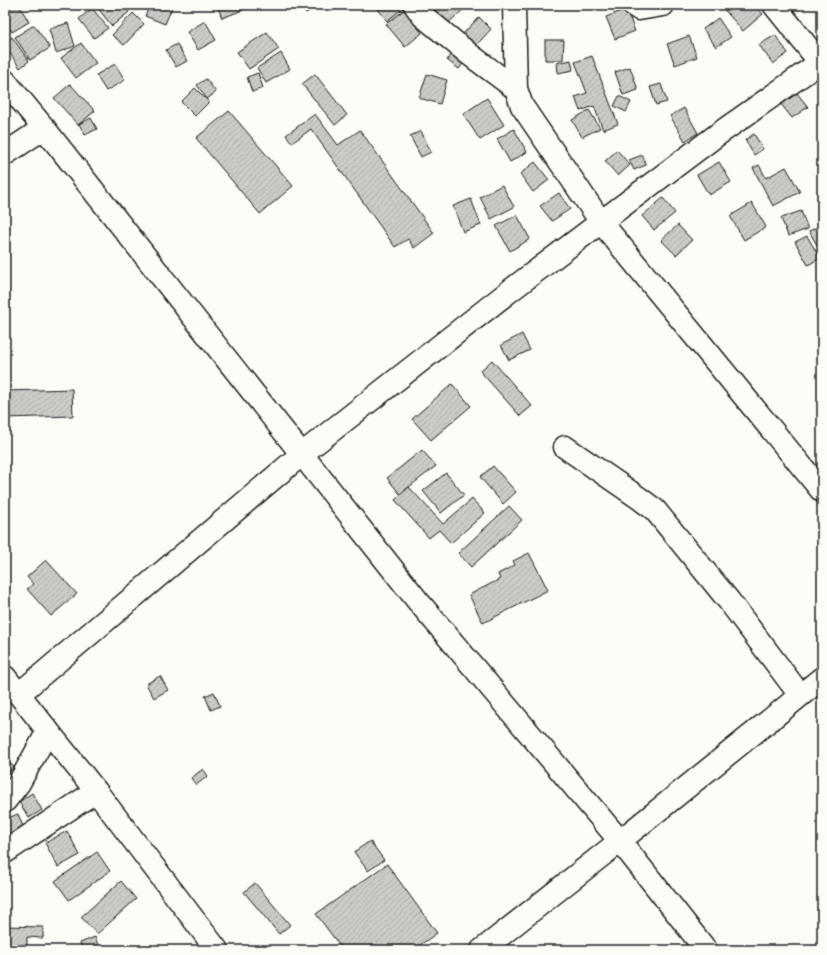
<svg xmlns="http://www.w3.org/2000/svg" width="827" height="955" font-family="Caveat,sans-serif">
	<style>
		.building { fill: url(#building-hatch); stroke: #1c1c1c }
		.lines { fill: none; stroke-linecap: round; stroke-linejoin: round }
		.minor-casing { stroke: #1c1c1c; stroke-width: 25 }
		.major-casing { stroke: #1c1c1c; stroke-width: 25 }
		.minor { stroke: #fdfcf7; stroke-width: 22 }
		.major { stroke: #fdfcf7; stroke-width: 22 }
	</style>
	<defs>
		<pattern id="building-hatch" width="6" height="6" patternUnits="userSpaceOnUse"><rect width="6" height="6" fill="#cccbc8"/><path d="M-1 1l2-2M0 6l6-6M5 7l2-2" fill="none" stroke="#afaeab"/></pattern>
	</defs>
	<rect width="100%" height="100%" fill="#fdfcf7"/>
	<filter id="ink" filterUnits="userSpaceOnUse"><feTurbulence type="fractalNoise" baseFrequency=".025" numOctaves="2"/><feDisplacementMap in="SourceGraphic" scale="8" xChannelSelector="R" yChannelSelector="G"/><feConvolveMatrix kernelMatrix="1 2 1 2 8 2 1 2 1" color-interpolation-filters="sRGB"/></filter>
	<g filter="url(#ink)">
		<g class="building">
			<path d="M16,5H19L29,22L12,32L5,21V12Z"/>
			<path d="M98,5H124L129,12L112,26L96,6Z"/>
			<path d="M150,5H173L165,24L145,16Z"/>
			<path d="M217,5H241L243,10L222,18Z"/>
			<path d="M302,5H320L306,13Z"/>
			<path d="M375,5H407L387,21Z"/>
			<path d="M439,5H462L465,8L446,25L433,10Z"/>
			<path d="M724,5H755L763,14L743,31L722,7Z"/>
			<path d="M92,8L108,28L94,38L79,19Z"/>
			<path d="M626,9L635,31L615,39L606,17Z"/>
			<path d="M404,10L422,33L405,47L386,24Z"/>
			<path d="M133,13L144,24L124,45L112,35Z"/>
			<path d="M479,17L491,29L472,50L459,38Z"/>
			<path d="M718,18L731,37L716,47L703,29Z"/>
			<path d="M205,21L216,40L198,50L187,32Z"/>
			<path d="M68,23L75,46L56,53L49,29Z"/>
			<path d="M34,25L50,48L30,60L15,37Z"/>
			<path d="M267,32L279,49L249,69L237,52Z"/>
			<path d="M775,35L788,53L773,64L759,45Z"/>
			<path d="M689,36L697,57L675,65L667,44Z"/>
			<path d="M12,37L29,61L20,68L5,46V42Z"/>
			<path d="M545,40H564L563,60H545Z"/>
			<path d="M81,43L96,63L76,78L61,58Z"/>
			<path d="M177,44L187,61L176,67L166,50Z"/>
			<path d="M458,46L470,54L459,69L447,60Z"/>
			<path d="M281,53L290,69L266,83L257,68Z"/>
			<path d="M592,56L618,124L603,130L594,106L580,111L575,97L587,93L575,62Z"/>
			<path d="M571,60L573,70L558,73L557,63Z"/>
			<path d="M115,64L125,80L106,91L96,75Z"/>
			<path d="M630,67L638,90L623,95L615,72Z"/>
			<path d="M258,73L263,88L252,92L247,77Z"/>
			<path d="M315,74L347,115L335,125L302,84Z"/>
			<path d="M427,74L447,80L440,104L419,98Z"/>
			<path d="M206,79L216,92L207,99L197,85Z"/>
			<path d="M70,84L95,111L78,125L54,98Z"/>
			<path d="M661,84L667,102L656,105L650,87Z"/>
			<path d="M195,88L209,102L195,116L181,102Z"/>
			<path d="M797,93L808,107L792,118L781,104Z"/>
			<path d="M619,96L631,102L626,112L614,106Z"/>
			<path d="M487,98L504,125L480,140L463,114Z"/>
			<path d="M684,108L698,133L685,141L670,116Z"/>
			<path d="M589,110L600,128L582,137L572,120Z"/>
			<path d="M229,111L293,186L260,214L196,138Z"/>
			<path d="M315,114L338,145L360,130L434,233L414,248L408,239L395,247L311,129L292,143L286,135Z"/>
			<path d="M91,118L97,129L85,135L79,124Z"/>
			<path d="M514,129L527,152L510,162L497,139Z"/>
			<path d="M421,131L431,152L421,157L410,136Z"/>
			<path d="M754,134L763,149L754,155L745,140Z"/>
			<path d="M617,150L630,165L618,176L605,161Z"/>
			<path d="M642,155L646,165L634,170L629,160Z"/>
			<path d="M535,162L549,180L533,192L520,174Z"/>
			<path d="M719,162L731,182L709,195L697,175Z"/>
			<path d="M759,165L766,178L786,167L800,192L773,206L753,168Z"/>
			<path d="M502,185L514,207L491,219L480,197Z"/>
			<path d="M559,193L570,209L552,221L540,206Z"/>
			<path d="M663,198L675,213L654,230L642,216Z"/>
			<path d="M471,199L481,225L463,232L453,206Z"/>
			<path d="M752,203L766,227L744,240L730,216Z"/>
			<path d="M801,211L808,229L788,236L781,218Z"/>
			<path d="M517,215L530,239L510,251L496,226Z"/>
			<path d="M678,225L692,240L676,255L661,240Z"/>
			<path d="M822,225V245L818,247L809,231Z"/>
			<path d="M807,236L820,258L808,265L795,242Z"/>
			<path d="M522,334L530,350L509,360L501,345Z"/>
			<path d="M492,360L532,406L520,416L480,371Z"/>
			<path d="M452,384L471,406L431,440L412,419Z"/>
			<path d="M72,389L73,416L5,418V391Z"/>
			<path d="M422,450L436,466L400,494L387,478Z"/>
			<path d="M493,466L516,492L503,504L480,477Z"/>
			<path d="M446,473L464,495L441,513L423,491Z"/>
			<path d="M409,487L443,524L472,499L485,513L451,543L439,530L429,538L395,500Z"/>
			<path d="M509,506L522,520L471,567L458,553Z"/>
			<path d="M529,553L548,590L483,623L469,595L500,579L498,574L515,565L513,561Z"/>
			<path d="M46,560L77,594L51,616L27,589L33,584L27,577Z"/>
			<path d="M160,676L168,690L154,698L146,684Z"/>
			<path d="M214,692L220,706L211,710L205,696Z"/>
			<path d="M5,759L14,767L5,776Z"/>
			<path d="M203,769L208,776L196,785L191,778Z"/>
			<path d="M32,793L42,810L29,818L19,802Z"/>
			<path d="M18,814L24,829L9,835L5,825V819Z"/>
			<path d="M67,831L80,855L58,867L45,843Z"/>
			<path d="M370,841L384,860L368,871L354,852Z"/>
			<path d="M97,852L110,871L69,900L55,881Z"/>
			<path d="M387,864L437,933L413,950H343L316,914Z"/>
			<path d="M121,881L136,899L97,934L81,917Z"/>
			<path d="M255,883L290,925L279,934L244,892Z"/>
			<path d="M5,926L43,927V938L27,937V950H5Z"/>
			<path d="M95,937L100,950H83L80,943Z"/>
		</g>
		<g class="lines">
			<defs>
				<g id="minor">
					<path d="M415,5L423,16L469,54L516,89"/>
					<path d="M514,5L516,89L522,106L601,222L822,491"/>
					<path d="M633,5L639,9L663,5"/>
					<path d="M774,5L822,65"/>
					<path d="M5,154L44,128"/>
					<path d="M565,447L639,498L655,510L729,601L800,695"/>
					<path d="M5,677L96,791L217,950"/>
					<path d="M19,694L302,454L511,290L601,222L717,135L822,61"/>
					<path d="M5,801L19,783L48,731"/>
					<path d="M5,852L96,791"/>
					<path d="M706,950L620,841L822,678"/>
				</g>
				<path id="major" d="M5,81L44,128L417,600L620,841L482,950"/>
			</defs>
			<use href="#minor" class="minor-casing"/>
			<use href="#major" class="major-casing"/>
			<use href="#minor" class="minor"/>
			<use href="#major" class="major"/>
		</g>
	</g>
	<rect width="827" height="955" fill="none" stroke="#fdfcf7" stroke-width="20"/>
	<rect x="10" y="10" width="807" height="935" fill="none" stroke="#1c1c1c" stroke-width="1.5" filter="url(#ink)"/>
</svg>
